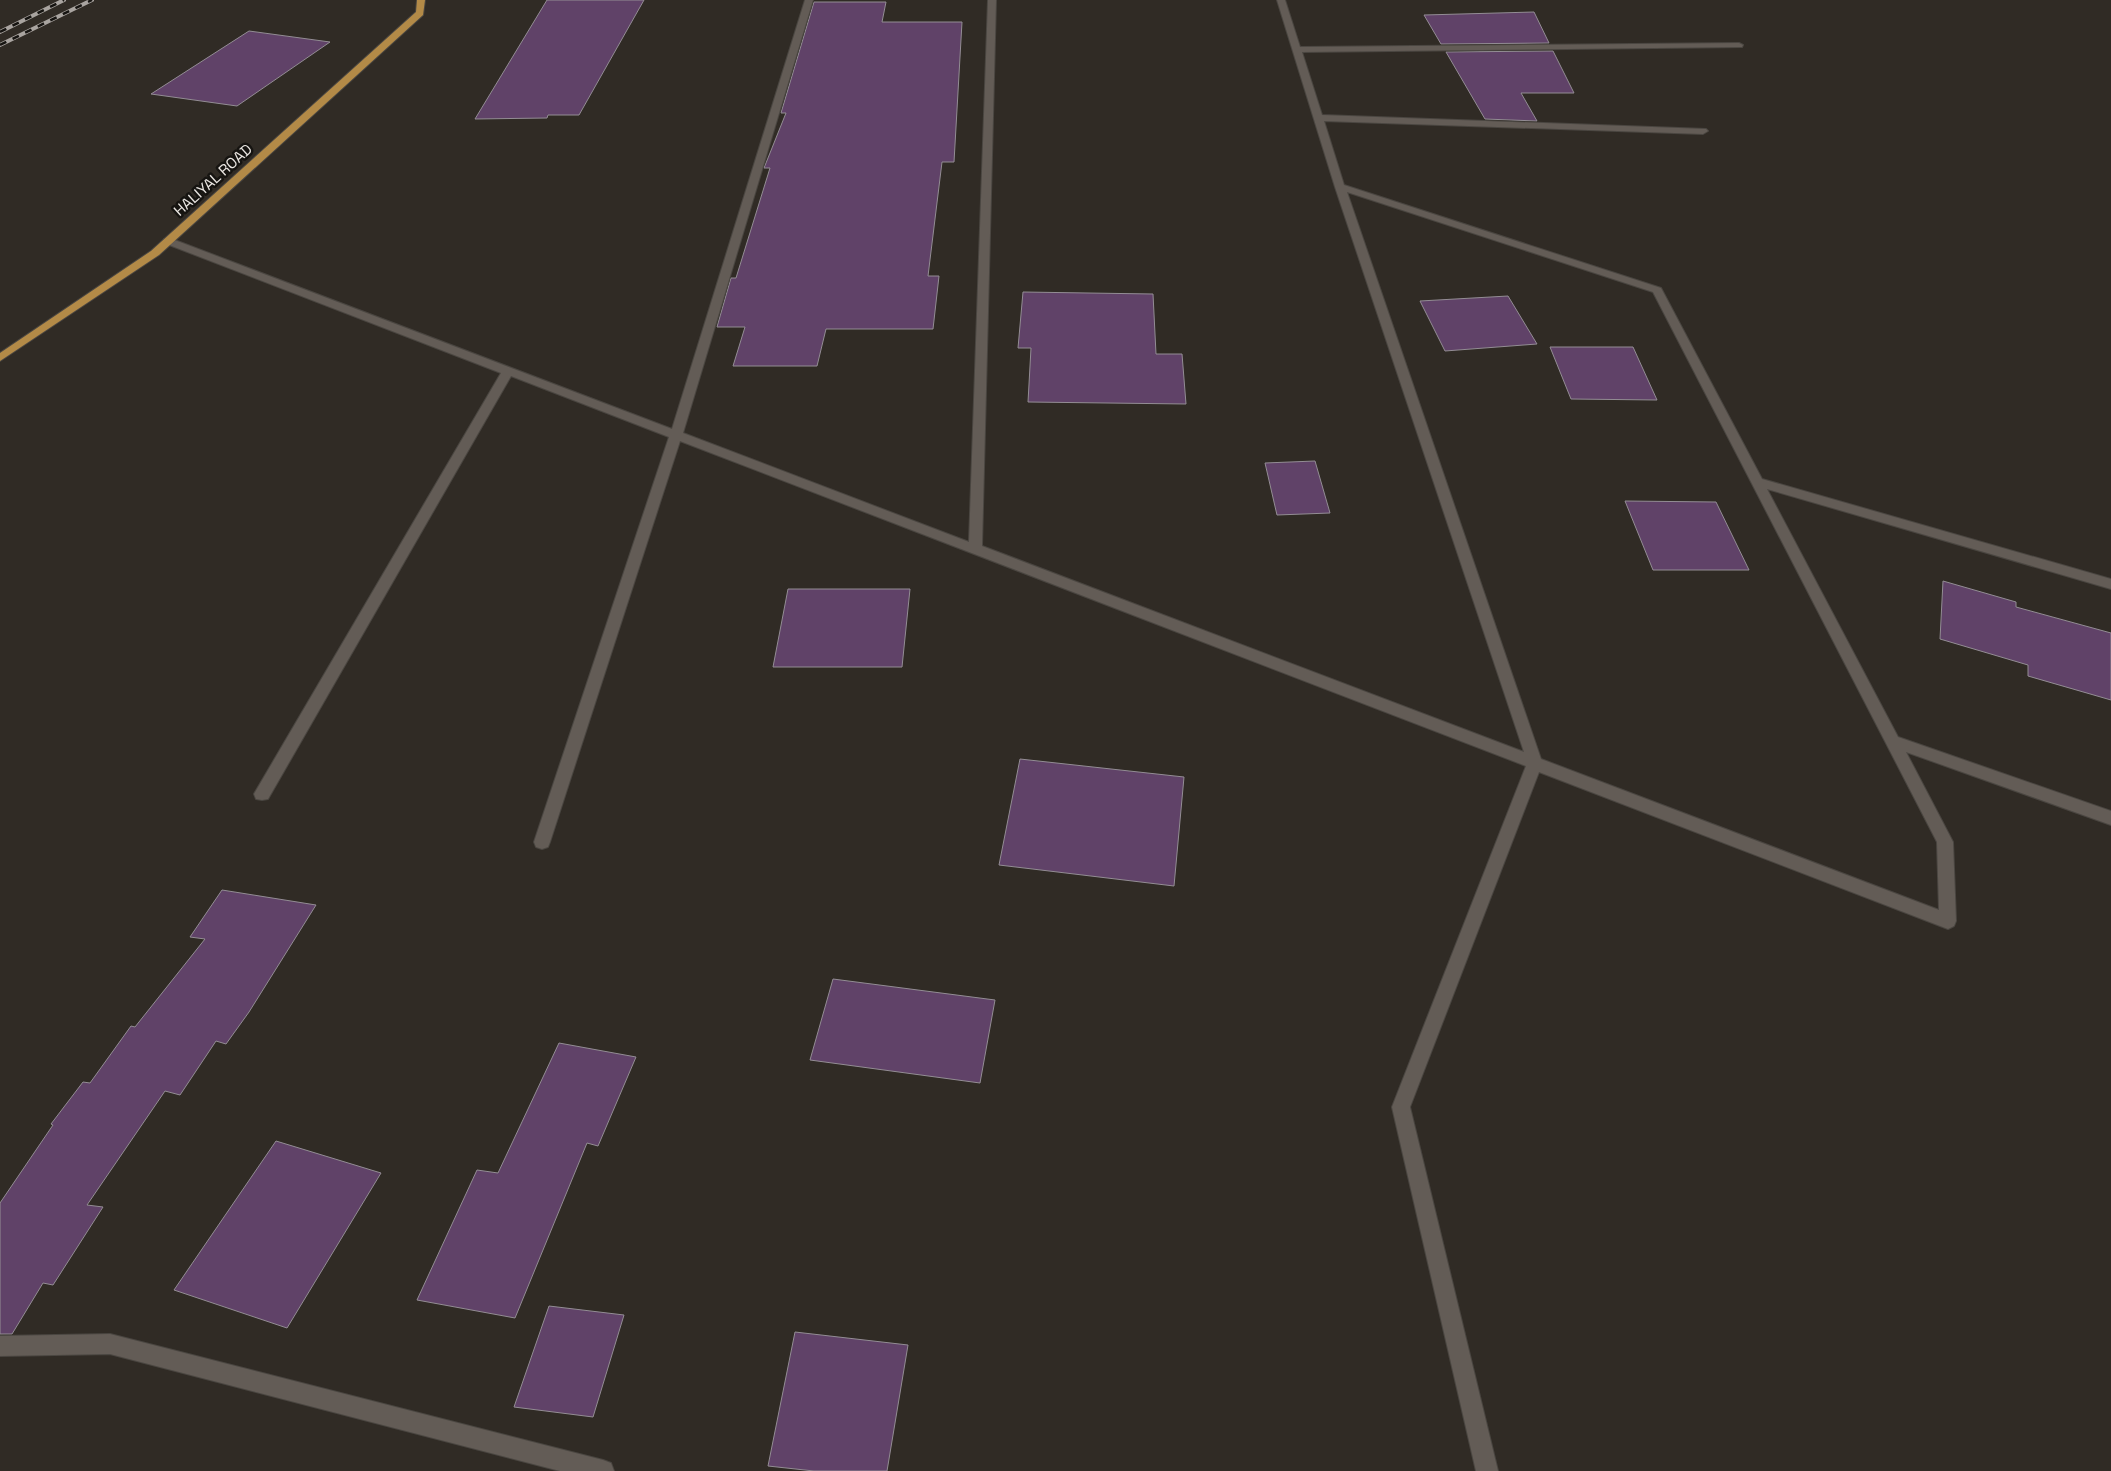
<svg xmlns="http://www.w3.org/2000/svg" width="2111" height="1471" font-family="'Space Grotesk',sans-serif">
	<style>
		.building { fill: #604268; stroke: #938d94 }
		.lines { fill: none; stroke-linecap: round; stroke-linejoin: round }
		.street-casing { stroke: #4a4641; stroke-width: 2 }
		.primary-casing { stroke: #4a4641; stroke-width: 2 }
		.street { fill: #635c56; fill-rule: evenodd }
		.primary { fill: #b38a47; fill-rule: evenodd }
		.rail-casing { stroke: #a9a4a0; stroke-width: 4 }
		.rail { stroke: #161411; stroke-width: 2.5; stroke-dasharray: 7; stroke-linecap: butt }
		.labels { text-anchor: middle; stroke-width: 5; stroke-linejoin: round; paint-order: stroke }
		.far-street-label { font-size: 15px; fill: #eae6e2; stroke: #161411 }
	</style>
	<rect width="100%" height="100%" fill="#302b25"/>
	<g class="building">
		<path d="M547,0H644L579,115H548L547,118L475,119Z"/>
		<path d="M814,2H886L882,22H962L954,162H942L928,276H939L933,329H826L817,366H733L745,327H717L731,278H736L770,168H764L786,113H781Z"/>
		<path d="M1534,12L1549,43L1441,44L1424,15Z"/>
		<path d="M249,31L330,42L237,106L151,94Z"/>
		<path d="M1553,51L1574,93H1521L1537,121L1485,119L1446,52Z"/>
		<path d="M1023,292L1153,294L1156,354H1182L1186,404L1028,402L1031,348H1018Z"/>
		<path d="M1508,296L1537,344L1445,351L1420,301Z"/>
		<path d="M1550,347H1633L1657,400L1571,399Z"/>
		<path d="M1315,461L1330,513L1277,515L1265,463Z"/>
		<path d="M1625,501L1716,502L1749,570H1653Z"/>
		<path d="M1943,581L2016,602V607L2111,633V700L2028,676V665L1940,639Z"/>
		<path d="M788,589H910L902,667H773Z"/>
		<path d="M1020,759L1184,777L1174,886L999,865Z"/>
		<path d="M222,890L316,905L249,1012L226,1044L216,1041L180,1095L165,1091L87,1205L103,1207L53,1285L43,1283L12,1334H0V1203L53,1125L51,1124L83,1082L90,1083L131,1026L135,1027L205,939L190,937Z"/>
		<path d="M833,979L995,1000L980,1083L810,1060Z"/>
		<path d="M559,1043L636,1057L598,1146L587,1143L515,1318L417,1300L477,1170L498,1173Z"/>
		<path d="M276,1141L381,1173L287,1328L174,1290Z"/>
		<path d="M549,1306L624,1315L593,1417L514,1407Z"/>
		<path d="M795,1332L908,1345L887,1471H814L768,1466Z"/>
	</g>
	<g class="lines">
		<defs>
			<g id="street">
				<path d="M805,0H813L683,433L969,542L988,0H996L982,546L1524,752L1335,187L1277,0H1285L1300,47L1739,43L1743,45L1742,47L1302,52L1322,115L1706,129L1708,131L1703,134L1324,121L1344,185L1661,288L1762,479L2111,579V589L1767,489L1898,737L2111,811V825L1906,752L1953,842L1956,921L1954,926L1948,929L1539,772L1410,1107L1498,1471H1476L1392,1107L1526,766L680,441L550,842L548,847L542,849L536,847L534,842L669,437L511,376L268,799L262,800L256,799L254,794L501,373L164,243V239H172L672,429ZM1347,192L1653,292L1937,842L1939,910L1541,759Z"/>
				<path d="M110,1334L603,1460L611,1463L614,1471H560L110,1354L0,1356V1336Z"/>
			</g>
			<path id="primary" d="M417,0H425L423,15L159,255L0,361V353L151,251L416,12Z"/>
		</defs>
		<use href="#street" class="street-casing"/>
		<use href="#primary" class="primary-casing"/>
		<use href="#street" class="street"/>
		<use href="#primary" class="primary"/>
		<defs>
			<g id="rail">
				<path d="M0,32L64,0"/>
				<path d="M0,45L92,0"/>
			</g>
		</defs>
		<use href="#rail" class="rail-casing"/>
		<use href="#rail" class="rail"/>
	</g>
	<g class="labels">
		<g class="far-street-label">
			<text transform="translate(213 180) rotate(-42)" y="5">HALIYAL ROAD</text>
		</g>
	</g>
</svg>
